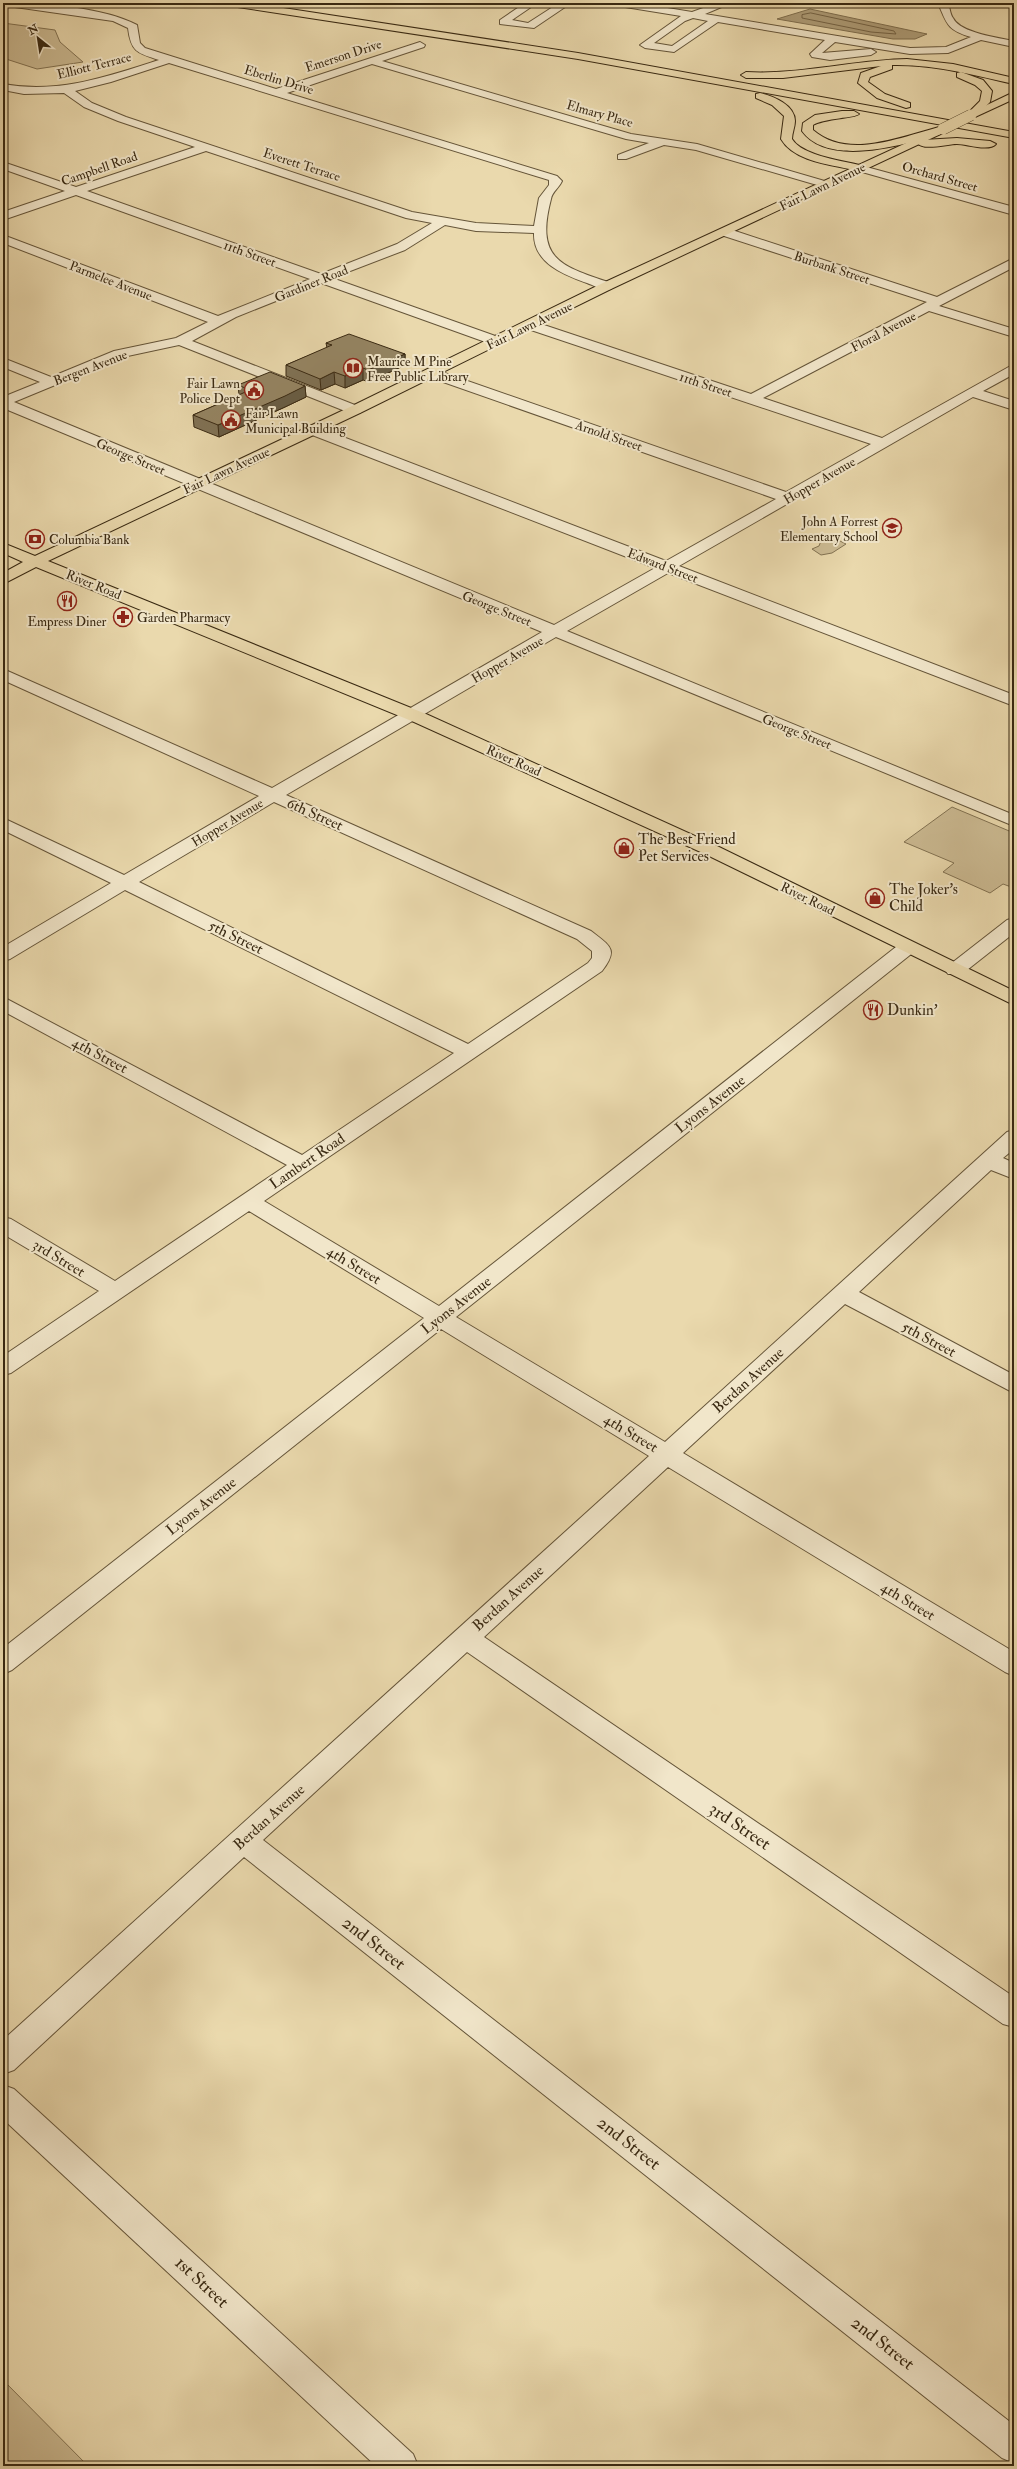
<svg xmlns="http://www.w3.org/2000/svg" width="1017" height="2469" font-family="'IM FELL Double Pica',serif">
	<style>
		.green { fill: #ccbb93; stroke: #827252 }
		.water { fill: #ae9d78; stroke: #7f6f4f }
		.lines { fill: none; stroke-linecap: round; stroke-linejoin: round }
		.shore { stroke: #746345; stroke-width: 1 }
		.minor-casing { stroke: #655539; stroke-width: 2 }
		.major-casing { stroke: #392912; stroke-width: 2 }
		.highway-casing { stroke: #392912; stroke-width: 2 }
		.minor { fill: #f1e6ca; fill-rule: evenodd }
		.major { fill: #ead9ad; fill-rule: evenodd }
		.highway { fill: #ead9ad; fill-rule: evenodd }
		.major-bridge-casing { stroke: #392912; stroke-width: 12; stroke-linecap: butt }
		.major-bridge { stroke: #ead9ad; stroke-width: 11 }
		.wall { fill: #807255; stroke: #392912 }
		.shaded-wall { fill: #685d45; stroke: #392912 }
		.building { fill: #958563; stroke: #392912 }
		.labels { text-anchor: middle; stroke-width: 4; stroke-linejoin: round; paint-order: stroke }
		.far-street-label { font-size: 13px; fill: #392912; stroke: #f1e6ca }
		.far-poi-label { font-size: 13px; fill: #392912; stroke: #f1e6ca; text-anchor: start }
		.street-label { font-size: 15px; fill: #392912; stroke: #f1e6ca }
		.poi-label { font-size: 15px; fill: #392912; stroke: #f1e6ca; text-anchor: start }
		.near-street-label { font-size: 18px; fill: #392912; stroke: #f1e6ca }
	</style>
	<rect width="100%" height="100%" fill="#ead9ad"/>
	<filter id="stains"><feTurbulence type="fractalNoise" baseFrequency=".005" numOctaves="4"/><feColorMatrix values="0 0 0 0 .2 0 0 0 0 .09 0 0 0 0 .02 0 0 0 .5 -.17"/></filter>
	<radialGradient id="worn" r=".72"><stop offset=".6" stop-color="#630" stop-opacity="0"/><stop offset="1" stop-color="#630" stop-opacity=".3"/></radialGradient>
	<g class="green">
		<path d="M3,23L55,30L60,42L83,62L37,69L3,58Z"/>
		<path d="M821,541H840L846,544L832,553L821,555L812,549L819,546Z"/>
		<path d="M952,807L1014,833V888L1003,884L990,893L943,872L954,863L904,842Z"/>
		<path d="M3,2380L88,2466H3Z"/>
	</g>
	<path class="water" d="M810,9L927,34L915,39H893L777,19Z"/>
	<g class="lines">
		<path class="shore" d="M811,13L894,31L896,34L871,32L802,18V15Z"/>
		<defs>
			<g id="minor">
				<path d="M3,3C42,3 103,7 137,25L140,43L145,48L276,89L420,42L425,45L424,47L382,61L631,134L697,144L828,182V186L824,187L696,150L664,145L626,159H618V155L649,143L626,139L372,64L287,93L557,176L562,181C559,188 552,192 551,199C535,260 561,266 611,283L613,286L611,289C603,291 595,286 587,283C564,275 533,263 534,233L476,231L445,225L405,250L332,278L501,338L503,341L501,344H491L321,283L236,317L192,341L360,407L362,410L360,413H350L179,345L123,357L14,402L554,625L655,568L307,433L305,430L307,427H317L666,561L776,499L426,376L424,373L426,370H436L786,492L871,444L525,328L524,325L525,322H535L751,394L927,302L721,235L719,232L721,229H729L937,297L1014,258V267L939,306L1014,329V337L929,311L763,398L882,438L1014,364V374L983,391L1014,401V410L973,397L679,566L1014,695V706L668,573L567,631L1014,815V826L556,637L286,795L591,931C610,946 619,949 602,971L264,1201L439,1306L901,943H915L918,947L915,951L456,1317L665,1442L1007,1132L1014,1130V1149L1003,1158L1014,1163V1179L991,1170L859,1292L1014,1375V1393L845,1304L683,1453L1014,1652V1676L1005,1672L668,1467L484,1637L1014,1997V2027L1003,2024L467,1652L263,1840L1014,2425V2463L1002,2458L244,1857L14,2070L3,2074V2040L649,1456L441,1329L12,1670L3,1674V1648L424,1318L249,1211L11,1373L3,1375V1356L99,1291L3,1234V1217L11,1219L115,1281L287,1165L3,1011V997L302,1155L454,1053L125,890L10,959L3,961V947L111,883L3,830V818L124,875L259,796L3,680V669L272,788L542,632L3,408V397L40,382L3,367V358L51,377L114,351L176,338L208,322L3,243V235L218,316L310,279L76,195L3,220V212L65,191L3,169V162L76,187L195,147L118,121L84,107L64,93L24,94L3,90V84C58,94 106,77 159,60C137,53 131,52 128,28L113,21L8,6ZM169,63L549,180V185L539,198L534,226L476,223L412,212L126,117L92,103L75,91L111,82ZM206,151L406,218L432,223L397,244L321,274L87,191ZM274,802L577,939L592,951V958L588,963L468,1044L139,882Z"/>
				<path d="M374,3H399C394,8 379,8 374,3Z"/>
				<path d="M525,3H537L512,20L528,23L559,3H571L534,28L500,24V20Z"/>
				<path d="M614,3H637L692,12L717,3H731L705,14L910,48L946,47L971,37C947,30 947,24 938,3H948C950,8 950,14 953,18C960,33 999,38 1014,41V47L981,40L948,53L910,54L835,42L822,53L871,49L876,52L871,55L830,60L812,57L810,54L825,40L718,22L674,52L645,48L640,45L681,16L619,6ZM693,18L708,21L672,46L654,43L685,21Z"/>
				<path d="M859,165L1014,207V215L855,170V166Z"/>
				<path d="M1014,918V933L962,974H948L945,970L948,966L1007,920Z"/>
				<path d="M3,2085L14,2089L413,2454L418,2466H376L3,2119Z"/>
			</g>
			<g id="major">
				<path d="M1014,92V99L975,117H967L966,115Z"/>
				<path d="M943,126L948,129L947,131L611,289L360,413L48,561L426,714L717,846L1014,991V1005L705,854L414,722L36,567L3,584V573L23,562L3,553V543L35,556L350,407L603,283Z"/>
			</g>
			<g id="highway">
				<path d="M226,3H250L578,53L1014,132V138L578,59L231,6Z"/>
				<path d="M907,59L953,64L1014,78V84C973,75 934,64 892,65V69L870,77L868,82L885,94L910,103V107L906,108L877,98L858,83L861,73L881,66L783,78H746L741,75L746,72C800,75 853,60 907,59Z"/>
				<path d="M961,72L983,80L992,91L990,102L975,117H967L966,115L980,101L982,91L975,85L957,77V73Z"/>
				<path d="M760,93C773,96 795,105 795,121C795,127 792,133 792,139C802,156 845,161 863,166V170L859,171C835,165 795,163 781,139L784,116L772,105L756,98V94Z"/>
				<path d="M842,111H854L859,114C856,118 824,118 813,125V130C849,161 903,136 943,126L948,129C944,135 930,137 923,139C890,148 826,164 802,131L803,123L815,115Z"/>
				<path d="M957,138L990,141L996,144C989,152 966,144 957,144C947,144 924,151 917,143L923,140Z"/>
			</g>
		</defs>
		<use href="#minor" class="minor-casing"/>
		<use href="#major" class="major-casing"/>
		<use href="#highway" class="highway-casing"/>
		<use href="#minor" class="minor"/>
		<use href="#major" class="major"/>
		<use href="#highway" class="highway"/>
		<defs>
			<path id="major-bridge" d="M943,129L971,115"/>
		</defs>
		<use href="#major-bridge" class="major-bridge-casing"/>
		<use href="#major-bridge" class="major-bridge"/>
	</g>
	<g class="wall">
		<path d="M326,343L405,354V365L369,382L363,380L345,388L335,384L321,390L286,376V365L327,348Z"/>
		<path d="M238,385L305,386L306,397L285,407L219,437L194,427L193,415L239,395Z"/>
	</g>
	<g class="shaded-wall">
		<path d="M405,354V365L369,382L368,370Z"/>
		<path d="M363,368V380L345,388V376Z"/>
		<path d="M334,372L335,384L321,390L320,379Z"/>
		<path d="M305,386L306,397L285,407L219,437L218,425Z"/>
	</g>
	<g class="building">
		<path d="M349,334L405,354L368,370L363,368L345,376L334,372L320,379L286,365L332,345L326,343Z"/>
		<path d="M270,372L305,386L285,396L218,425L193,415L250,390L238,385Z"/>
	</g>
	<defs>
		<symbol id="library-ring" viewBox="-11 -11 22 22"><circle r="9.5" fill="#f1e6ca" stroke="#8f2418" stroke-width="1.5"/><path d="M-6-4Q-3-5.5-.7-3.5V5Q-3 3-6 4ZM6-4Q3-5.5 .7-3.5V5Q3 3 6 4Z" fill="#8f2418"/></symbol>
		<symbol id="civic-ring" viewBox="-11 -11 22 22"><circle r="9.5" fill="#f1e6ca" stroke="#8f2418" stroke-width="1.5"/><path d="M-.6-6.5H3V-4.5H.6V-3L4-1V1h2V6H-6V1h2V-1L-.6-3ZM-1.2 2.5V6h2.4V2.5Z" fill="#8f2418"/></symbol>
		<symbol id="school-ring" viewBox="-11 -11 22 22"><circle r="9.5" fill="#f1e6ca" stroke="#8f2418" stroke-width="1.5"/><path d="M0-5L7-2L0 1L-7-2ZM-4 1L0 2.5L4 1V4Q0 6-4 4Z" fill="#8f2418"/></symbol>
		<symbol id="bank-ring" viewBox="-11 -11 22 22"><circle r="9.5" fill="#f1e6ca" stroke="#8f2418" stroke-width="1.5"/><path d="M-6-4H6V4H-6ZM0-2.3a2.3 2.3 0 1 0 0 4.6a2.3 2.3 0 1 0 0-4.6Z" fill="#8f2418"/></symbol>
		<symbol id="restaurant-ring" viewBox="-11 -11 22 22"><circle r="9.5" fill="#f1e6ca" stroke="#8f2418" stroke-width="1.5"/><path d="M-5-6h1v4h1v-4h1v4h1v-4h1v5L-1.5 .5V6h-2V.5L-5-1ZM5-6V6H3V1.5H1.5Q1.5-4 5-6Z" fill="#8f2418"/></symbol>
		<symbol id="pharmacy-ring" viewBox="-11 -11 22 22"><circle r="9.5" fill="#f1e6ca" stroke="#8f2418" stroke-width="1.5"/><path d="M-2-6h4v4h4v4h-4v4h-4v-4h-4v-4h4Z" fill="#8f2418"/></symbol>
		<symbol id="shop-ring" viewBox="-11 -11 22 22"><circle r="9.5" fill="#f1e6ca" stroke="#8f2418" stroke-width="1.5"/><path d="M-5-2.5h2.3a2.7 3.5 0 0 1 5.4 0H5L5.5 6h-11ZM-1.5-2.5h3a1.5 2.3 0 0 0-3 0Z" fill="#8f2418"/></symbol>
	</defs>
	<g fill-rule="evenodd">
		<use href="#library-ring" x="342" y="357" width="22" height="22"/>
		<use href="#civic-ring" x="243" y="379" width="22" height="22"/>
		<use href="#civic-ring" x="220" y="409" width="22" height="22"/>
		<use href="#school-ring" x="881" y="517" width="22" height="22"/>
		<use href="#bank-ring" x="24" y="528" width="22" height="22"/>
		<use href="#restaurant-ring" x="56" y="590" width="22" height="22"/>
		<use href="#pharmacy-ring" x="112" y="606" width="22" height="22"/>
		<use href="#shop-ring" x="613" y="837" width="22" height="22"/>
		<use href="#shop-ring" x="864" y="887" width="22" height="22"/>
		<use href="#restaurant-ring" x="862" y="999" width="22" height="22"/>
	</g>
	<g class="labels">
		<g class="far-street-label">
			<text transform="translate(343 55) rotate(-18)" y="5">Emerson Drive</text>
			<text transform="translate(94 65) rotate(-14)" y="5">Elliott Terrace</text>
			<text transform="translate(279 79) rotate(17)" y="5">Eberlin Drive</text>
			<text transform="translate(600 113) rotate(16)" y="5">Elmary Place</text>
			<text transform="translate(302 164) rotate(18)" y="5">Everett Terrace</text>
			<text transform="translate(99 168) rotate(-19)" y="5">Campbell Road</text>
			<text transform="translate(940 176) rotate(16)" y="5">Orchard Street</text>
			<text transform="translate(822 186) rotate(-26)" y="5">Fair Lawn Avenue</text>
			<text transform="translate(250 253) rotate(20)" y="5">11th Street</text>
			<text transform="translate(832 267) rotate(18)" y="5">Burbank Street</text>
			<text transform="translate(111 280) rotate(21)" y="5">Parmelee Avenue</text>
			<text transform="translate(311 283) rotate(-22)" y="5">Gardiner Road</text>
			<text transform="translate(529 325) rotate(-26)" y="5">Fair Lawn Avenue</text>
			<text transform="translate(883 331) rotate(-28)" y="5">Floral Avenue</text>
			<text transform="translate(90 367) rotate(-21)" y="5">Bergen Avenue</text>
			<text transform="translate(706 384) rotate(18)" y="5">11th Street</text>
			<text transform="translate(609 435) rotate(19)" y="5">Arnold Street</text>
			<text transform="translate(131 456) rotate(23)" y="5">George Street</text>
			<text transform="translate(226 470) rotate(-25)" y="5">Fair Lawn Avenue</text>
			<text transform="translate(819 480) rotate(-30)" y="5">Hopper Avenue</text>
			<text transform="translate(663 565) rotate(21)" y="5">Edward Street</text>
			<text transform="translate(94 584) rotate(22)" y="5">River Road</text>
			<text transform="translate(497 608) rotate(22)" y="5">George Street</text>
			<text transform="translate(507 659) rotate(-30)" y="5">Hopper Avenue</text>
			<text transform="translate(797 731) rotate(22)" y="5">George Street</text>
			<text transform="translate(514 760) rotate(24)" y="5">River Road</text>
			<text transform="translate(227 822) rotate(-31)" y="5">Hopper Avenue</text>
			<text transform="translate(808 898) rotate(26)" y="5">River Road</text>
		</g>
		<g class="far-poi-label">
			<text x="367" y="366">Maurice M Pine<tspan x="367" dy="15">Free Public Library</tspan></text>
			<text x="240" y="388" text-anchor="end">Fair Lawn<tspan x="240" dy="15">Police Dept</tspan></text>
			<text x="245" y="418">Fair Lawn<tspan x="245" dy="15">Municipal Building</tspan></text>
			<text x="878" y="526" text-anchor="end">John A Forrest<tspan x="878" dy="15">Elementary School</tspan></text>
			<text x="49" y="544">Columbia Bank</text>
			<text x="137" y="622">Garden Pharmacy</text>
			<text x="67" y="626" text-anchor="middle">Empress Diner</text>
		</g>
		<g class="street-label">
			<text transform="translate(315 814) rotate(24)" y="5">6th Street</text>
			<text transform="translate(236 937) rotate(26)" y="5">5th Street</text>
			<text transform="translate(100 1055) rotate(28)" y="5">4th Street</text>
			<text transform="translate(710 1104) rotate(-38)" y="5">Lyons Avenue</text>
			<text transform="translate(307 1161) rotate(-34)" y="5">Lambert Road</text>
			<text transform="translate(59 1258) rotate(31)" y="5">3rd Street</text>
			<text transform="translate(354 1265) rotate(31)" y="5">4th Street</text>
			<text transform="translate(456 1305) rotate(-38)" y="5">Lyons Avenue</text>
			<text transform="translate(929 1339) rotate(28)" y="5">5th Street</text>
			<text transform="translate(748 1380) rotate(-42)" y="5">Berdan Avenue</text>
			<text transform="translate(631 1433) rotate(31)" y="5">4th Street</text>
			<text transform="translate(201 1506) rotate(-38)" y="5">Lyons Avenue</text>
			<text transform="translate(508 1598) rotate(-42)" y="5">Berdan Avenue</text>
			<text transform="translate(908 1601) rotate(31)" y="5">4th Street</text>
			<text transform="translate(269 1817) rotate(-42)" y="5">Berdan Avenue</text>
		</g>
		<g class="poi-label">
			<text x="638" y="844">The Best Friend<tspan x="638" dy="17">Pet Services</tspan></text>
			<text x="889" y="894">The Joker's<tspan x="889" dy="17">Child</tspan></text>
			<text x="887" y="1015">Dunkin'</text>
		</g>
		<g class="near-street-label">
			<text transform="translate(740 1826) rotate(34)" y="6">3rd Street</text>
			<text transform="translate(374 1943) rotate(38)" y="6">2nd Street</text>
			<text transform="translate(629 2143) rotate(38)" y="6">2nd Street</text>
			<text transform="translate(202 2282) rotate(43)" y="6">1st Street</text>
			<text transform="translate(883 2343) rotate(38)" y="6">2nd Street</text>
		</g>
	</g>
	<rect width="1017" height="2469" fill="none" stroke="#ead9ad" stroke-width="16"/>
	<rect x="4" y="4" width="1009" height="2461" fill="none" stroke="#392912" stroke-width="2"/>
	<rect x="8" y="8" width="1001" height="2453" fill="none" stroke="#392912"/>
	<g transform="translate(38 38) rotate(330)" stroke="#f1e6ca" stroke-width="3" paint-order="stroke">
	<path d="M0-3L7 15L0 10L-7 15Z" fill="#392912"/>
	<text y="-6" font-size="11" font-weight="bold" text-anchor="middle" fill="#392912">N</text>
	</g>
	<rect width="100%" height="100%" filter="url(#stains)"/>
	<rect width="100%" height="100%" fill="url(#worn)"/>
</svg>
